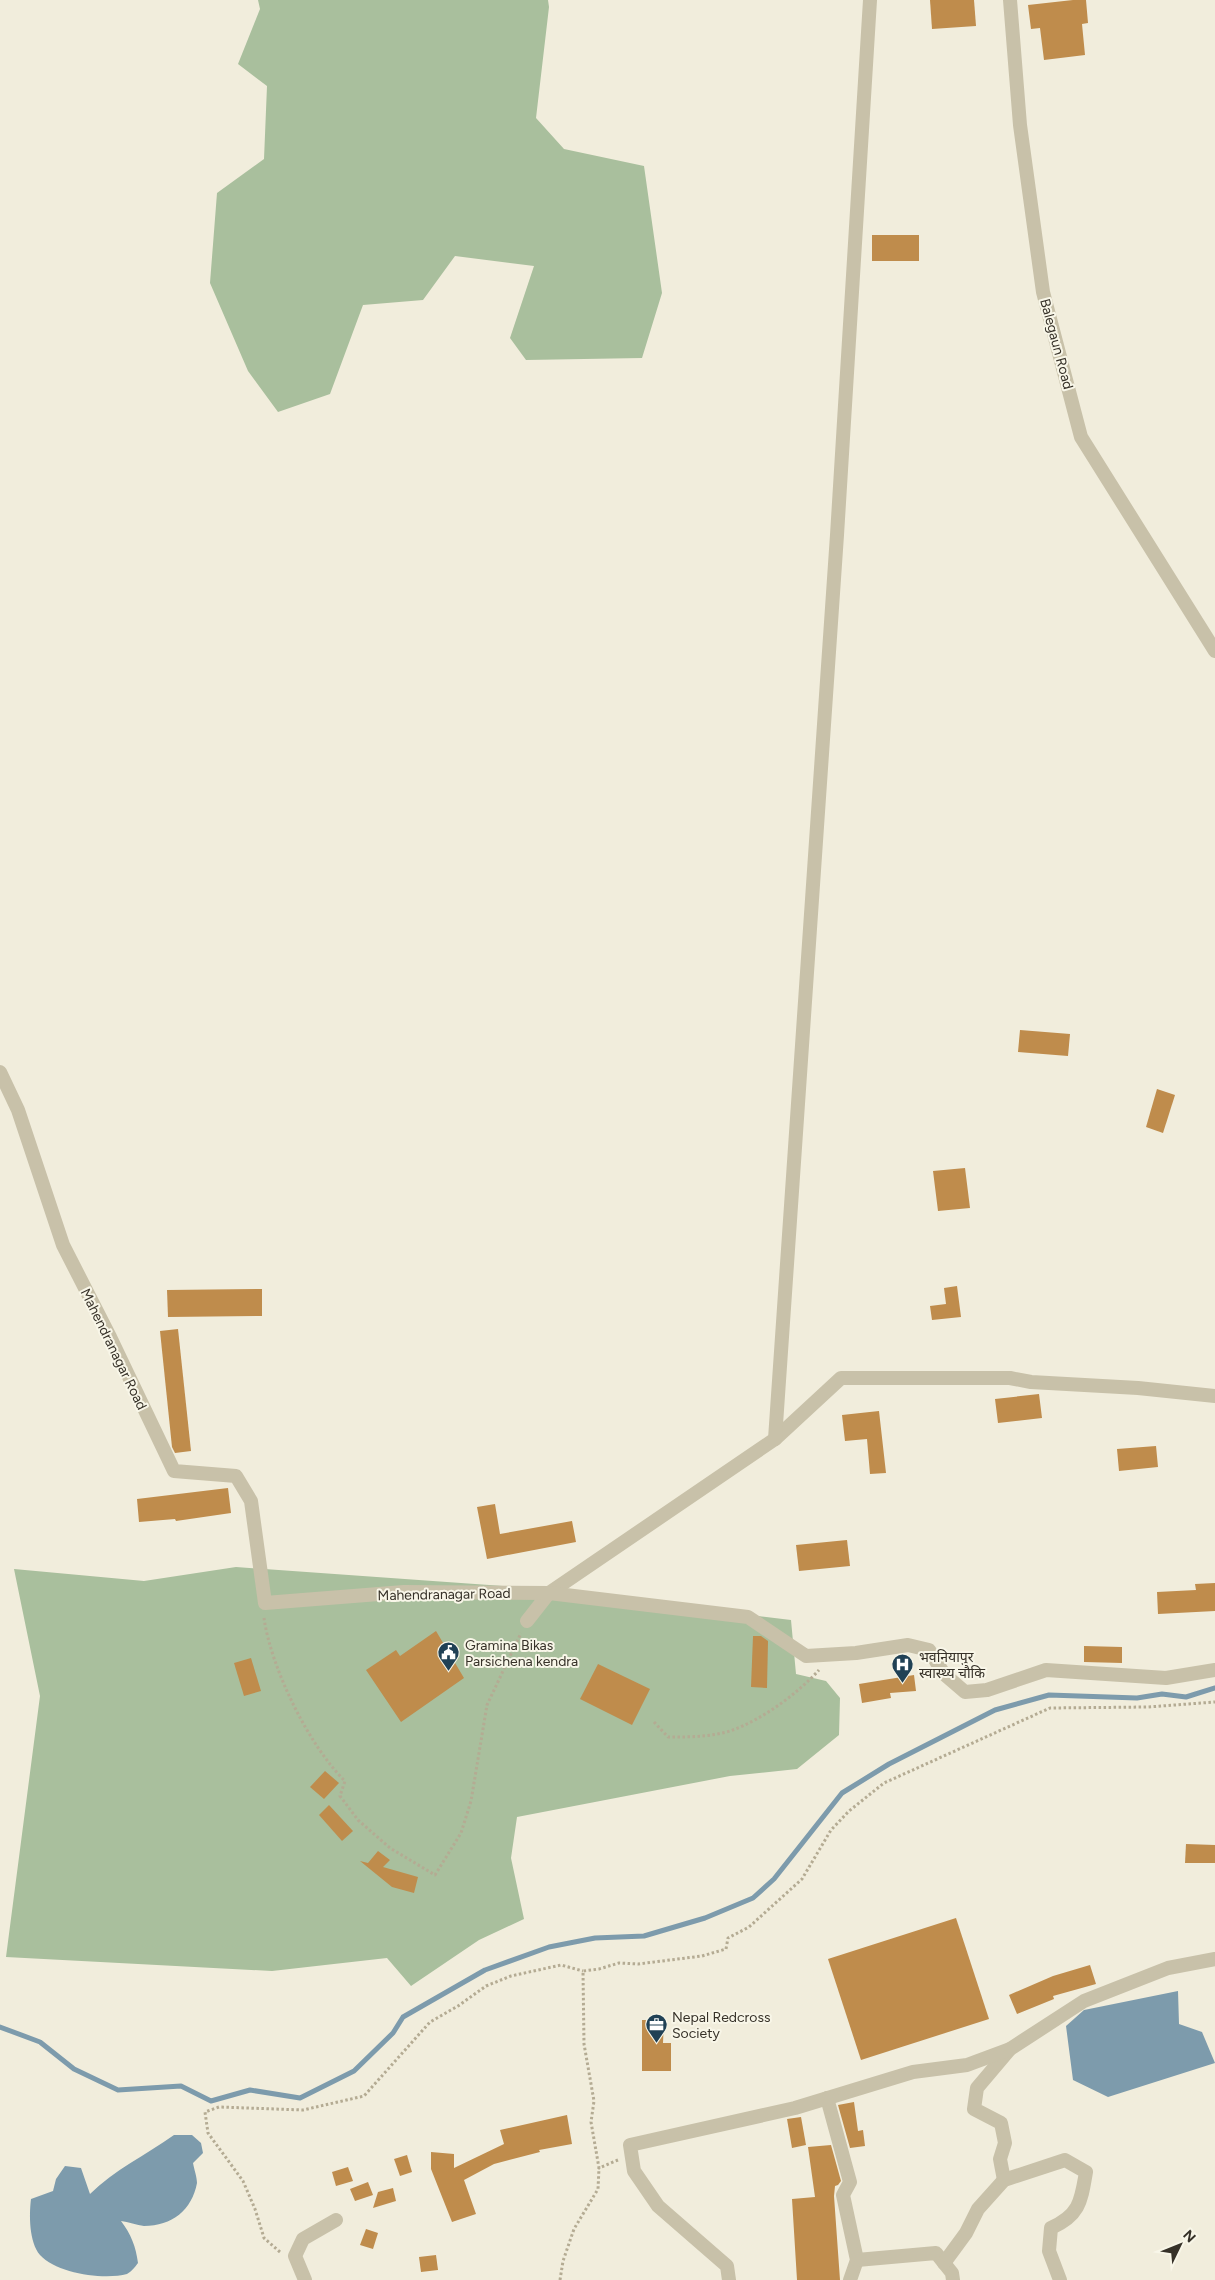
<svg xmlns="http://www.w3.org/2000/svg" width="1215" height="2280" font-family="Figtree,'Noto Sans Devanagari',sans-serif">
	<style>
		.green { fill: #a9bf9d }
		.water { fill: #7d9bac }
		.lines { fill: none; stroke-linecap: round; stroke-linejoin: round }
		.stream { stroke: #7d9bac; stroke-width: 5 }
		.building { fill: #bf8c4c }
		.path { stroke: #b4ab93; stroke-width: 3; stroke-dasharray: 2.5 2.5; stroke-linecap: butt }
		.minor { stroke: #c8c1a9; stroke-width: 14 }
		.tertiary { stroke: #c8c1a9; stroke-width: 14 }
		.labels { text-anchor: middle; stroke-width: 4; stroke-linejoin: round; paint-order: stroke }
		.street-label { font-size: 14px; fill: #363128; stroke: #f8f6e8 }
		.poi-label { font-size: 14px; fill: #363128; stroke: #f8f6e8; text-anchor: start }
	</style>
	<rect width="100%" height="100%" fill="#f1eddc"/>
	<g class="green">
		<path d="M258,0H548L549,7L536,118L564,149L644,166L662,293L642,358L526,360L510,338L534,266L455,256L423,300L363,305L330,394L278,412L248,371L210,283L217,193L264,159L267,86L238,64L260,9Z"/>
		<path d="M236,1567L503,1586L791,1620L796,1674L826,1681L840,1698L839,1735L797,1769L730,1776L517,1817L511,1858L524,1919L479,1940L411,1986L387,1958L272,1971L6,1957L40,1696L14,1569L144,1581Z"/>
	</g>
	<g class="water">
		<path d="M1178,1991L1179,2024L1202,2032L1215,2063L1108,2097L1073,2080L1066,2026L1084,2010Z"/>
		<path d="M174,2135H192L201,2143L203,2153L193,2163C194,2169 197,2177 197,2183C192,2210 172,2226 144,2226C137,2225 128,2222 121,2221C131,2234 136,2247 138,2263C135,2267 131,2272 127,2274C105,2280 57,2274 40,2255C29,2242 29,2215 31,2199L53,2191L56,2179L65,2166L81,2168L90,2194C114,2170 146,2155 174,2135Z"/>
	</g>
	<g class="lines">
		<path class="stream" d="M0,2027L40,2042L74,2069L118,2090L181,2086L211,2101L250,2090L300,2098L354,2071L393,2033L403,2017L485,1970L549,1947L595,1938L644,1936L705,1918L753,1898L774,1879L842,1793L889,1764L995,1710L1049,1695L1137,1698L1162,1694L1186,1697L1215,1688"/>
	</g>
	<g class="building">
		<path d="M930,0H974L976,26L932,29Z"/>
		<path d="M1073,0H1086L1088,23L1082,24L1085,55L1044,60L1040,28L1031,29L1028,5Z"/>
		<rect x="872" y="235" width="47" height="26"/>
		<path d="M1020,1030L1070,1034L1068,1056L1018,1052Z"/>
		<path d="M1157,1089L1175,1095L1163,1133L1146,1127Z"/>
		<path d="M965,1168L970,1208L938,1211L933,1171Z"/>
		<path d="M957,1286L961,1317L932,1320L930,1306L946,1304L944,1288Z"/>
		<path d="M262,1289V1316L168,1317L167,1290Z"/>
		<path d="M178,1329L191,1451L175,1453L172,1447L160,1331Z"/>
		<path d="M1039,1394L1042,1418L998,1423L995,1399Z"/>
		<path d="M879,1411L886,1473L870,1474L867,1439L845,1441L842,1415Z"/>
		<path d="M1156,1446L1158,1467L1119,1471L1117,1449Z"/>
		<path d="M228,1488L231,1513L176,1521L175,1519L139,1522L137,1499Z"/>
		<path d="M495,1504L500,1534L572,1521L576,1542L487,1559L477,1507Z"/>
		<path d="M847,1540L850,1566L799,1571L796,1545Z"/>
		<path d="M1215,1583V1611L1158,1614L1157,1592L1196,1590L1195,1584Z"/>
		<path d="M436,1631L464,1678L401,1722L366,1670L396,1650L400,1656Z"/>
		<path d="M753,1636H761L768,1641L767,1688L751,1687Z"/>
		<path d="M1084,1646L1122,1647V1663L1084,1662Z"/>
		<path d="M251,1658L261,1691L244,1696L234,1663Z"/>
		<path d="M598,1664L650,1689L632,1725L580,1699Z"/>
		<path d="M914,1675L916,1691L890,1693L891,1698L862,1703L859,1684Z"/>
		<path d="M325,1771L339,1783L324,1799L310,1787Z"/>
		<path d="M329,1805L353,1831L342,1841L319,1815Z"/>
		<path d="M1186,1844L1215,1845V1863H1185Z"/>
		<path d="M378,1851L390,1860L383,1867L418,1877L414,1893L392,1887L360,1861L368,1863Z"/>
		<path d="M956,1918L989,2019L861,2060L828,1959Z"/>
		<path d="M1090,1965L1096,1984L1053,1996L1054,1999L1017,2014L1009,1995L1053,1976Z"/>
		<path d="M642,2020H664L663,2043H671V2071H642Z"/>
		<path d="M854,2102L858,2131L863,2130L865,2146L850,2148L838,2105Z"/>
		<path d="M567,2115L572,2144L539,2150L540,2152L494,2164L464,2180L476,2214L452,2222L431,2169V2152L454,2154V2168L504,2144L500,2130Z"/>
		<path d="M801,2117L806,2145L792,2148L787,2119Z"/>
		<path d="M831,2145L841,2181L838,2185L835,2186L834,2196L840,2280H797L792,2199L815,2197L808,2147Z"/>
		<path d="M407,2155L412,2172L400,2176L394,2159Z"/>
		<path d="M348,2167L353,2181L336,2186L332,2172Z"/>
		<path d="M368,2182L373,2195L355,2201L350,2189Z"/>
		<path d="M393,2188L396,2201L373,2208L378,2192Z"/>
		<path d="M366,2229L378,2233L373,2249L360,2245Z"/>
		<path d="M436,2255L438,2270L421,2272L419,2257Z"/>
	</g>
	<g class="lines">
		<g class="path">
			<path d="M264,1618C271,1668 309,1746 345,1781L340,1796L358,1820L390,1848L435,1875L461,1833L471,1801L487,1705L521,1633"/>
			<path d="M654,1722L668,1737C689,1737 710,1737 730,1731C762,1720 797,1694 819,1670"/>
			<path d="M618,2160L599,2168L591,2122L594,2101L584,2044L583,1971L599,1969L619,1963L638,1964L702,1956L726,1949L728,1938L749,1927L802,1879L831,1830L849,1811L884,1783L1050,1708L1148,1707L1215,1702"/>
			<path d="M280,2252L264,2238L255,2209L243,2181L208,2133L205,2112L219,2107L303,2110L364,2096L430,2022L458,2006L486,1986L511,1976L561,1965L583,1971"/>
			<path d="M560,2280L563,2261L574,2229L598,2189L599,2168"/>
		</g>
		<g class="minor">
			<path d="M775,1439L841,1378H1010L1031,1382L1138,1388L1215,1396"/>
			<path d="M527,1621L549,1593L775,1439L837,535L870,0"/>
			<path d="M827,2098L850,2182L843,2195L857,2260L850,2280"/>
			<path d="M1004,2180L1000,2159L1005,2143L1001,2123L974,2109L977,2088L1010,2049"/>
			<path d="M857,2260L936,2253L952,2273L953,2280"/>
			<path d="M944,2263L966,2233L978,2209L1004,2180L1065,2160L1086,2172C1081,2201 1080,2215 1051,2228L1049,2251L1060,2280"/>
			<path d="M305,2280L295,2256L303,2239L336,2220"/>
			<path d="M729,2280L727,2266L658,2206L634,2171L630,2145L795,2108L913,2072L967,2065L1010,2049L1084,2001L1168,1968L1215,1959"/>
		</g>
		<g class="tertiary">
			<path d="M1010,0L1020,125L1043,292L1081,437L1215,651"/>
			<path d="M0,1072L18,1110L63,1245L110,1337L174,1471L236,1476L251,1501L265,1603L404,1592L549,1593L748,1617L806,1656L856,1653L908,1645L929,1650L944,1674L965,1692L987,1690L1046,1670L1166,1678L1215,1670"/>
		</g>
	</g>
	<defs>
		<symbol id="civic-pin" viewBox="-11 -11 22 30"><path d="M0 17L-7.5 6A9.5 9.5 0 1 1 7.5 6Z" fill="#204155" stroke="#f8f6e8"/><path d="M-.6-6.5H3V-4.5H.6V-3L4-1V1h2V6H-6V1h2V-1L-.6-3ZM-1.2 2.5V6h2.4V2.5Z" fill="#fff"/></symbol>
		<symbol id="hospital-pin" viewBox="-11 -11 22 30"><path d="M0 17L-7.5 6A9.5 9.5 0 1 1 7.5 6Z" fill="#204155" stroke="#f8f6e8"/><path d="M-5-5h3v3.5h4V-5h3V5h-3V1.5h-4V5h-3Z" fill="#fff"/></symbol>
		<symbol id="office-pin" viewBox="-11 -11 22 30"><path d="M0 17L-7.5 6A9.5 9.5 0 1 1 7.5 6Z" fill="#204155" stroke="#f8f6e8"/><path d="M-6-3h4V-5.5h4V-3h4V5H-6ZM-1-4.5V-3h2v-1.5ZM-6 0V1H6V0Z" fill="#fff"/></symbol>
	</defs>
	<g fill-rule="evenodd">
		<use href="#civic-pin" x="436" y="1640" width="25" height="34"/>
		<use href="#hospital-pin" x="890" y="1652" width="25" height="34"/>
		<use href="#office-pin" x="644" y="2012" width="25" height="34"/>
	</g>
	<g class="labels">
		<g class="street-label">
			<text transform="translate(1057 344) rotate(75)" y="5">Balegaun Road</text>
			<text transform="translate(114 1349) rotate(64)" y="5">Mahendranagar Road</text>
			<text transform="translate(444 1594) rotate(-1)" y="5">Mahendranagar Road</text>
		</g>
		<g class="poi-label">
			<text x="465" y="1650">Gramina Bikas<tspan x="465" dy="16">Parsichena kendra</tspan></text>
			<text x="919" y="1662">भवनियापुर<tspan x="919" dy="16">स्वास्थ्य चाैकि</tspan></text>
			<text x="672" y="2022">Nepal Redcross<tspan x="672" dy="16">Society</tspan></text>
		</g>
	</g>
	<g transform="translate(1180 2245) rotate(47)" stroke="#f8f6e8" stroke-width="4" paint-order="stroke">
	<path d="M0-4L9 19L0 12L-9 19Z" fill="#363128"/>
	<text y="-8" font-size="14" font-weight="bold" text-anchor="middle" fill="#363128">N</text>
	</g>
</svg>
